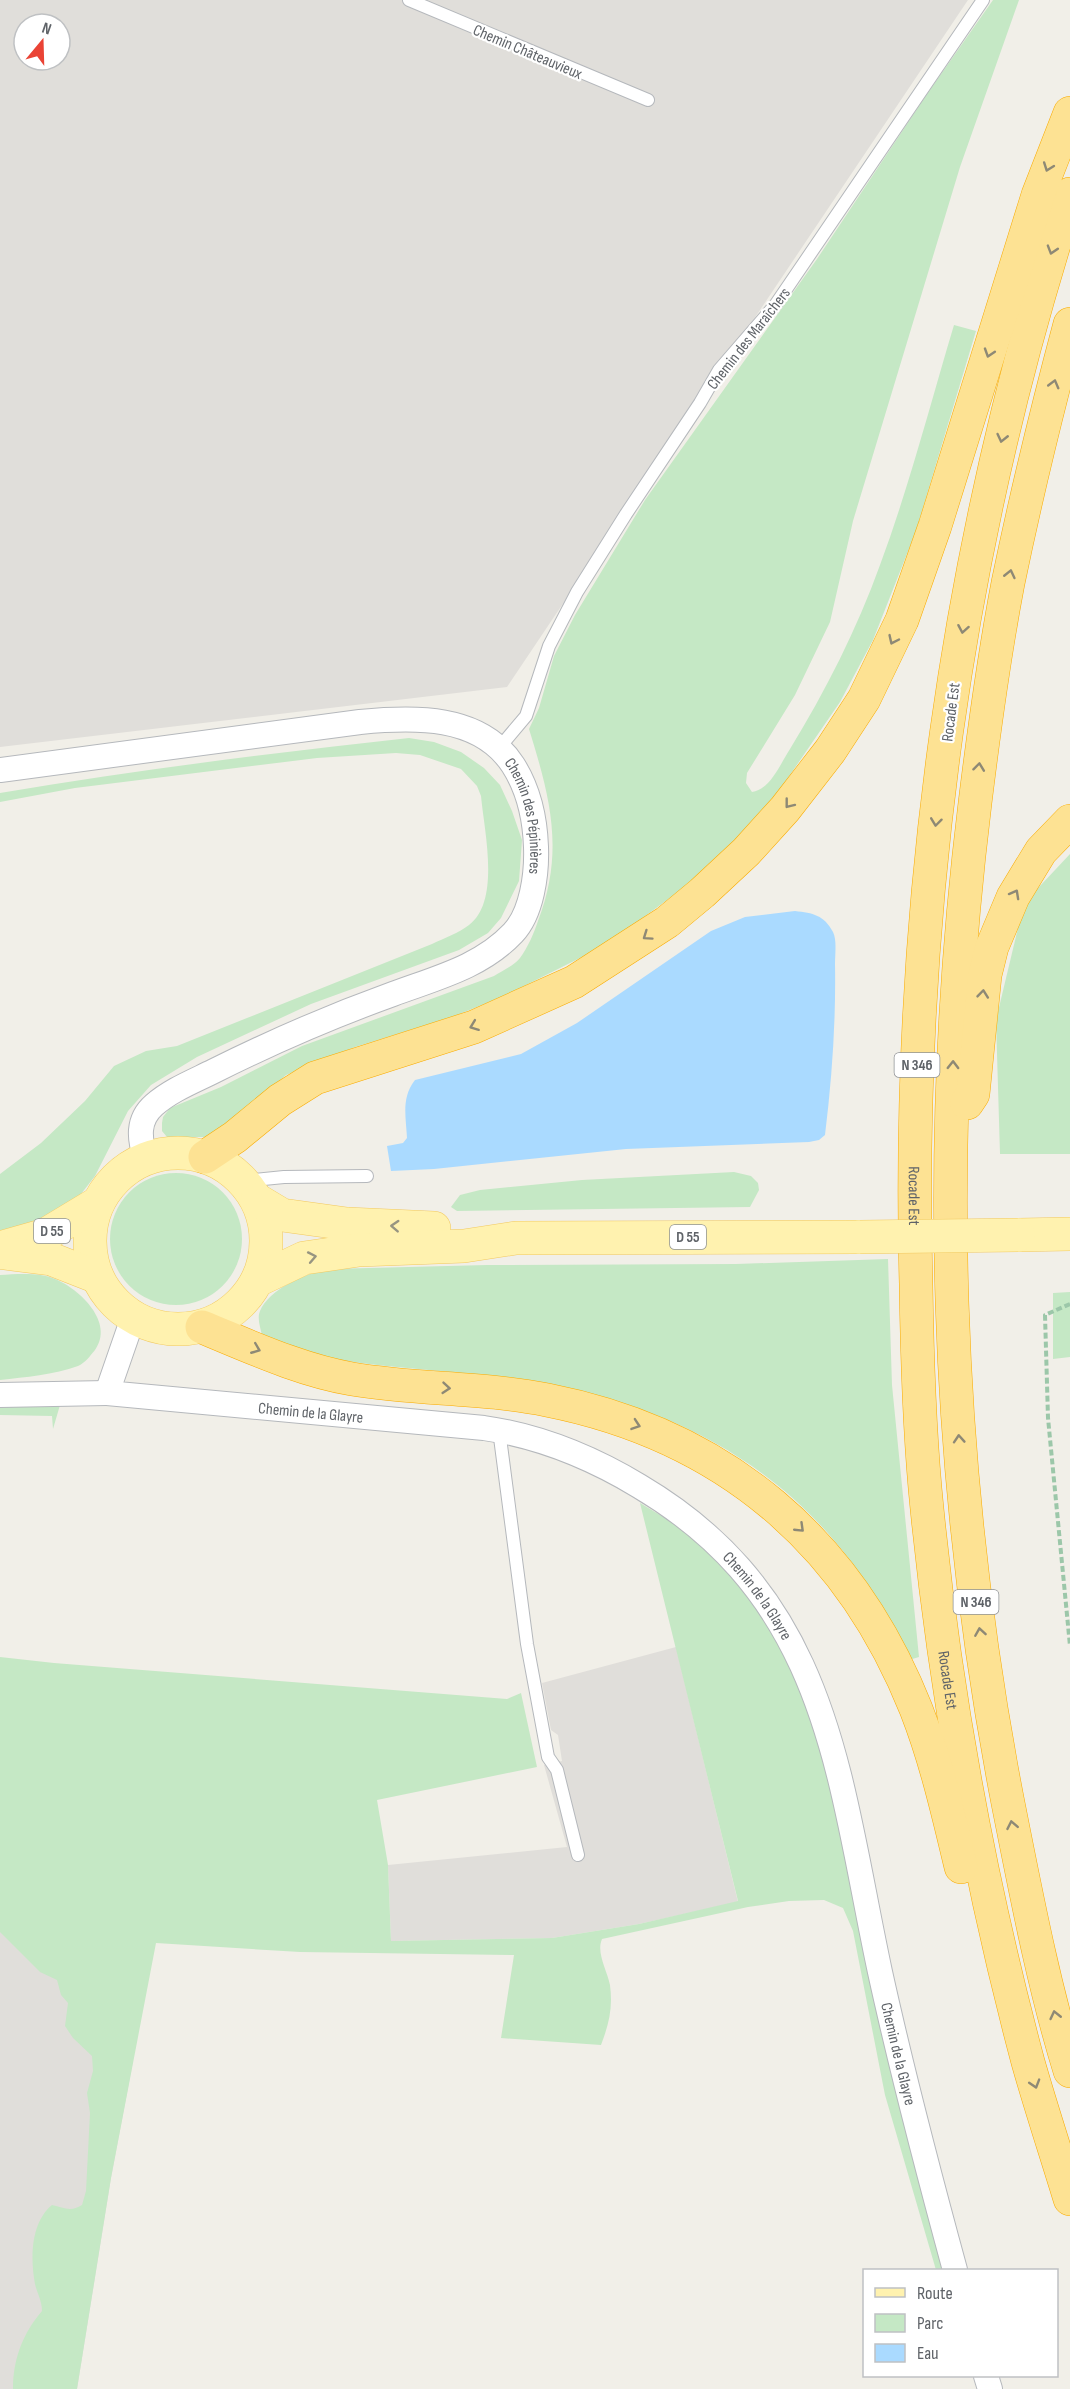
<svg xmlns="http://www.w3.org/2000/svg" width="1070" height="2389" font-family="'Sofia Sans Condensed',sans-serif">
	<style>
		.industrial { fill: #e0deda; fill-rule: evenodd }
		.green { fill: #c5e8c5 }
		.water { fill: #aadaff }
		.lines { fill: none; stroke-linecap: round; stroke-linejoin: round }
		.lane-casing { stroke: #b5b8bc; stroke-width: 14 }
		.street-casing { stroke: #b5b8bc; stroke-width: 26 }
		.primary-casing { stroke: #f2c960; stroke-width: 34 }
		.highway-casing { stroke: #f9ab00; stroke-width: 34 }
		.path { stroke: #9cc7a9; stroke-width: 4; stroke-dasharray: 6 3; stroke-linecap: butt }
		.lane { stroke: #fff; stroke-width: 12 }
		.street { stroke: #fff; stroke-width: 24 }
		.primary { stroke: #fff2af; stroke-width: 33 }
		.highway { stroke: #fde293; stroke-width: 33 }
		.primary-bridge-casing { stroke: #f2c960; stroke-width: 34; stroke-linecap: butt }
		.primary-bridge { stroke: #fff2af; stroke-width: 33 }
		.oneway { stroke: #8e8975 }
		.oneway2 { stroke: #979581 }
		.labels { text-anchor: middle; stroke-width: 4.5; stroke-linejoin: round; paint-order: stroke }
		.shield { fill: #fff; stroke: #8f9295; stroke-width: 1.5 }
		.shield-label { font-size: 15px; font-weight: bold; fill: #5f6368 }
		.street-label { font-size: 16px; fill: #5f6368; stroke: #fff }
	</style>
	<rect width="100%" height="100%" fill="#f1efe8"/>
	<g class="industrial">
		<path d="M0,0H968L507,687L0,747ZM24,24H60V60H24Z"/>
		<path d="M676,1647L738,1902L639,1924L552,1938L391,1941L388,1865L567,1847L544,1765L562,1761L558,1735L551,1730L542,1683Z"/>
		<path d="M0,1907L133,2061L111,2178L77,2389H0Z"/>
	</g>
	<g class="green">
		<path d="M993,0H1019L960,167L853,521L830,622L795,695L747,773L746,783L752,792C771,789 780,764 790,749C825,692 857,629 880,565C909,487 930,405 954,325L976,331L916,531L873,640L840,702L781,788L743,832L682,889L633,925L592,952L504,996L452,1017L355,1047L286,1075L227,1127L207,1137H167L162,1131V1123L163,1117L170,1108L221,1087L302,1046L494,976C502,971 515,965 520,958C528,947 534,933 538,921C565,851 550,797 529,729L539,708L554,656L575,615L645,500L817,259L927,94Z"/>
		<path d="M409,738L434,742L461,752L484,768L500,785L512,811L522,840L519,881L501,918L488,933L459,950L311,1004L197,1057L151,1085L128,1111L95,1176L74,1203L25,1227L0,1231V1174L41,1143L85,1101L114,1066L146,1051L177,1046L432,944C444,938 459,933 469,925C501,901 484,830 481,796L477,786L461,769L420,755L396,753L317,758L75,788L0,802V793C136,770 272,753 409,738Z"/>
		<path d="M1070,854V1154H1000L996,1020L1024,903Z"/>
		<path d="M734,1172L751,1176L758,1183L759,1190L750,1207L457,1211L451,1207L460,1195L480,1190L582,1180Z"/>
		<circle cx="176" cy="1239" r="66"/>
		<path d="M888,1259L892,1385L919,1657L909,1660C891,1625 872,1591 849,1559C774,1460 666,1406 546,1384C519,1380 492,1378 465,1374C410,1367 353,1366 299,1351C286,1348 274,1340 262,1335C260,1327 257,1318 260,1311C270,1288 307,1273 329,1269L487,1265L736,1264Z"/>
		<path d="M0,1275C17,1274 40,1272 55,1279C80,1289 115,1323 95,1350C90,1356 85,1363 78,1366C54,1375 25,1377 0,1380Z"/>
		<path d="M1070,1292V1357L1053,1359V1293Z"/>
		<path d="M0,1405H60L53,1429L52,1416L0,1415Z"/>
		<path d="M640,1503L685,1530L734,1574L764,1617L800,1680L824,1757L944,2270H936L885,2095L853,1931L843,1908L824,1900L789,1901L748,1907L602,1939C596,1953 607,1970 610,1985C613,2008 609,2024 601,2045L501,2038L514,1955L300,1952L156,1943L111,2178L77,2389H13C13,2359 23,2333 42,2311C42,2301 37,2293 35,2284C30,2258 31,2222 52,2205C64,2208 71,2212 82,2205L86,2191L90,2113L87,2093L93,2071L92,2056L73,2038L65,2026L68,2003L61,1995L57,1980L40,1972L0,1932V1657L54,1663L507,1699L521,1693L537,1767L377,1800L388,1865L391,1941L552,1938L639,1924L738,1901Z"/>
	</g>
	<path class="water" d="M795,911C813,913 824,915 833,932C837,940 835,954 835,964C836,1021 832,1078 825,1135L819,1140L809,1142L626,1149L434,1169L391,1171L387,1146L403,1143L407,1138C406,1117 401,1098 415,1080L521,1054L577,1023L711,931L745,917Z"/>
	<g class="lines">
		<defs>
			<g id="lane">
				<path d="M409,0L648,100"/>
				<path d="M499,748L526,716L549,646L577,592L626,514L700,403L719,370L776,304L983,0"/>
				<path d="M244,1181L284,1177L367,1176"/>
				<path d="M499,1430L527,1644L548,1757L557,1770L578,1855"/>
			</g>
			<g id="street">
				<path id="s1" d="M0,770L360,722C413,717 480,714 513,765C529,790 535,818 536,847C537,874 532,913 513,933C481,967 436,978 393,994C332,1016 272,1042 214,1071C194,1081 171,1090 154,1105C137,1120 139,1139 146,1159"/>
				<path id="s2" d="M133,1318L107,1393L484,1428C539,1436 591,1457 639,1486C830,1599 838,1776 880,1972C902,2072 928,2171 955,2270"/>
				<path d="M0,1395L107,1393"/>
				<path d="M986,2376L990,2389"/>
			</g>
			<g id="primary">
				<circle cx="178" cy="1241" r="88"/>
				<path d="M257,1200L282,1215L347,1224L434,1228"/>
				<path d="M1018,1235L1070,1234"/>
				<path d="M0,1248L45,1235L98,1203"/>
				<path d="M4,1253L51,1259L97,1277"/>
				<path d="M258,1280L304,1258L359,1250L464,1246L516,1238L860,1237"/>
			</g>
			<g id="highway">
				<path id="s3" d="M1070,194C956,544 906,916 916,1284C917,1352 919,1420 925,1488C943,1681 978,1875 1028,2062C1041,2108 1056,2153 1070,2199"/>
				<path d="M1070,324C1047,410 1026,496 1008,583C994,656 984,730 975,803C934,1136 944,1474 1008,1803C1026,1893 1043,1984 1070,2071"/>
				<path d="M967,1103L973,1094L985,975L992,947L1013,897L1041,851L1070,821"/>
				<path d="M205,1157L235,1137L280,1100L315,1078L474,1027L574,982L667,922L702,893L746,852L785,809L830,751L864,699L902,620L935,526L1038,195L1070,113"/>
				<path d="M202,1327C251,1347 300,1370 352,1379C416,1390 483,1387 547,1400C724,1435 849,1541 916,1709C936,1760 948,1813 961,1867"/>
			</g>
		</defs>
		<use href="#lane" class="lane-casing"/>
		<use href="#street" class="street-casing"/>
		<use href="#primary" class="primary-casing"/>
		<use href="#highway" class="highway-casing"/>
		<path class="path" d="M1070,1304L1045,1315L1048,1418L1070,1646"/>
		<use href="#lane" class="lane"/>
		<use href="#street" class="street"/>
		<use href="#primary" class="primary"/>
		<use href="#highway" class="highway"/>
		<defs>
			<path id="primary-bridge" d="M860,1237L1018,1235"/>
		</defs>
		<use href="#primary-bridge" class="primary-bridge-casing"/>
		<use href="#primary-bridge" class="primary-bridge"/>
	</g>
	<defs><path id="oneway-chevron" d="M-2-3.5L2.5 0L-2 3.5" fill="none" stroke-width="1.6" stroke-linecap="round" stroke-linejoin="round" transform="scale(1.5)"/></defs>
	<g class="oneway">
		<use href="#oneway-chevron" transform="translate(1048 167) rotate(110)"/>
		<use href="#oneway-chevron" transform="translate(1052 250) rotate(107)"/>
		<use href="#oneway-chevron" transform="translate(989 353) rotate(108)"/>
		<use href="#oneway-chevron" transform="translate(1054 384) rotate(-75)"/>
		<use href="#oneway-chevron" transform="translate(1002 438) rotate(103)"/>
		<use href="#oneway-chevron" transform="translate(1010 574) rotate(-77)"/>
		<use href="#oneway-chevron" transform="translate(963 629) rotate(100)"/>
		<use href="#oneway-chevron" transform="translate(893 640) rotate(115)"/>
		<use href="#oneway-chevron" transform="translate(979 767) rotate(-83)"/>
		<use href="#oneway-chevron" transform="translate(789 804) rotate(128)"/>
		<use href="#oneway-chevron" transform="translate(936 822) rotate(97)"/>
		<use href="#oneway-chevron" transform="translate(1015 894) rotate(-61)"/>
		<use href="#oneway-chevron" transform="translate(647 936) rotate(145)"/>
		<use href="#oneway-chevron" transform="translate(983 994) rotate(-84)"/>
		<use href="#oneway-chevron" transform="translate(474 1026) rotate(159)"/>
		<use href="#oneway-chevron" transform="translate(953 1065) rotate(-89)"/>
		<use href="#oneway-chevron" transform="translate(256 1349) rotate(22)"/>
		<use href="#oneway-chevron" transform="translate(446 1388) rotate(5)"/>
		<use href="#oneway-chevron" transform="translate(636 1425) rotate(19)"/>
		<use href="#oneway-chevron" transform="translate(959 1439) rotate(-94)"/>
		<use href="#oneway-chevron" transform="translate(800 1528) rotate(44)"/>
		<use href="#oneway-chevron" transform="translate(980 1632) rotate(-99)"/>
		<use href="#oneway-chevron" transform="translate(1012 1825) rotate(-101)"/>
		<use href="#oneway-chevron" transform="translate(1055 2015) rotate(-103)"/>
		<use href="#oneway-chevron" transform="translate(1035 2084) rotate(73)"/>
	</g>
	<g class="oneway2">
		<use href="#oneway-chevron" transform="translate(395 1226) rotate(-177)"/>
		<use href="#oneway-chevron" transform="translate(312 1257) rotate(-11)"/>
	</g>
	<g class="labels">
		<g class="shield">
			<rect x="894.5" y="1053" width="45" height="24" rx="4.5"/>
			<rect x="34" y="1219" width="36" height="24" rx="4.5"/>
			<rect x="670" y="1225" width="36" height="24" rx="4.5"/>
			<rect x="953.5" y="1590" width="45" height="24" rx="4.5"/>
		</g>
		<g class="shield-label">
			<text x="917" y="1070">N 346</text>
			<text x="52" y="1236">D 55</text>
			<text x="688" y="1242">D 55</text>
			<text x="976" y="1607">N 346</text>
		</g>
		<g class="street-label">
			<text transform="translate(528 51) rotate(23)" y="6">Chemin Châteauvieux</text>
			<text transform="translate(748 338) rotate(-52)" y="6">Chemin des Maraîchers</text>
			<text transform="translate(950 712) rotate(-83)" y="6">Rocade Est</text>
			<text dy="6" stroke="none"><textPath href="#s1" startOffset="584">Chemin des Pépinières</textPath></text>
			<text dy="6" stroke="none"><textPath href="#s3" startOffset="1018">Rocade Est</textPath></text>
			<text dy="6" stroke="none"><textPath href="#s2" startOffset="284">Chemin de la Glayre</textPath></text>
			<text dy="6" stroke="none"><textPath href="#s2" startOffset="788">Chemin de la Glayre</textPath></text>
			<text dy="6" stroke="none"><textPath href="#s3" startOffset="1504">Rocade Est</textPath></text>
			<text dy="6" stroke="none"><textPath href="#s2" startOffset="1272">Chemin de la Glayre</textPath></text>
		</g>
	</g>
	<rect x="863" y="2269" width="195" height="108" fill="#ffffff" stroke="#bfc1c3" stroke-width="1.5"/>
	<rect x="875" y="2288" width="30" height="9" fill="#fff2af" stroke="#bfc1c3" stroke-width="1.5"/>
	<text x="917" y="2299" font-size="18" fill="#5f6368">Route</text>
	<rect x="875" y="2314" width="30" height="18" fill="#c5e8c5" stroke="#bfc1c3" stroke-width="1.5"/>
	<text x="917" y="2329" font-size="18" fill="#5f6368">Parc</text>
	<rect x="875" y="2344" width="30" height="18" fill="#aadaff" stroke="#bfc1c3" stroke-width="1.5"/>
	<text x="917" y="2359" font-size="18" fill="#5f6368">Eau</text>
	<g transform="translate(42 42) rotate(19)"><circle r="28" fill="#ffffff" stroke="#bfc1c3" stroke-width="1.5"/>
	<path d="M0-4.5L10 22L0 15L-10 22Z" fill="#ea4335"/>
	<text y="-9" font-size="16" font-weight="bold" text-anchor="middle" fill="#5f6368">N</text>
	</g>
</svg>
